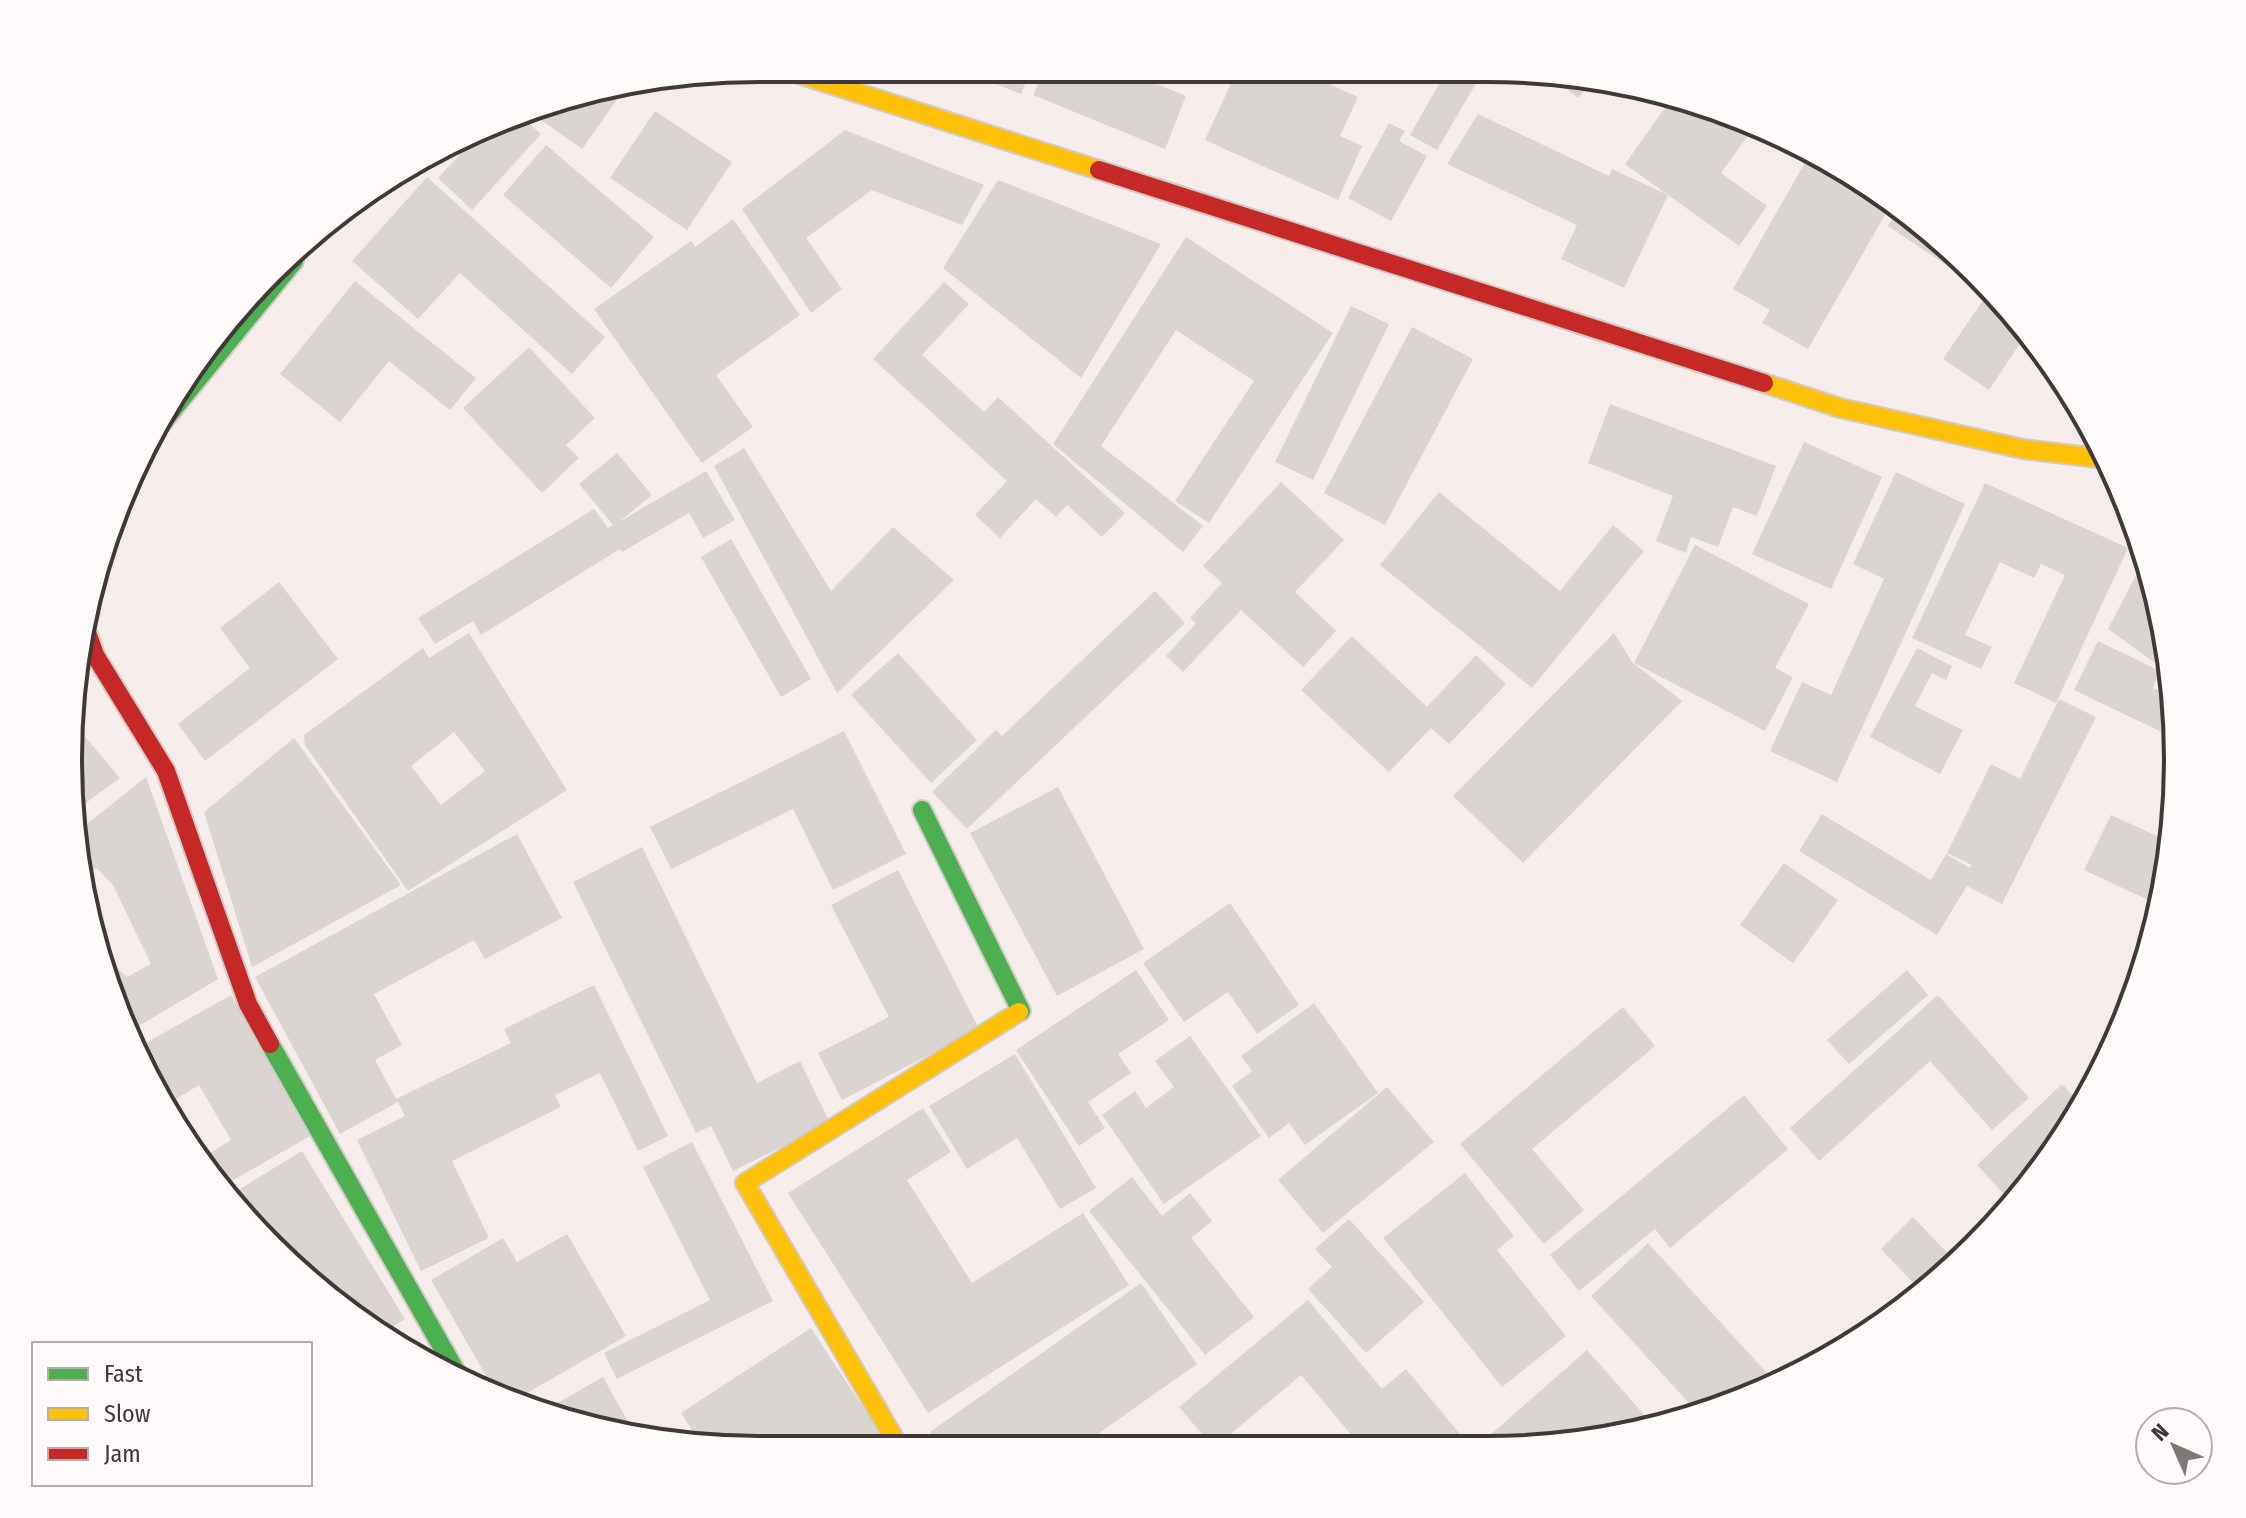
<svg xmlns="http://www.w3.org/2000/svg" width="2246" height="1518" font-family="'Fira Sans Condensed',sans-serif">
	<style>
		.building { fill: #dad5d1; fill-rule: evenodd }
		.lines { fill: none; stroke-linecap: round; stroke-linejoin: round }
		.fast-casing { stroke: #d1cac7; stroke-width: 22 }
		.slow-casing { stroke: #d1cac7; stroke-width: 22 }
		.jam-casing { stroke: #d1cac7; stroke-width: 22 }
		.fast { stroke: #4caf50; stroke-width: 18 }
		.slow { stroke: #ffc107; stroke-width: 18 }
		.jam { stroke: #c62828; stroke-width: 18 }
		.rim { fill: none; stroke: #403937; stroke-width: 4 }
	</style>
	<rect width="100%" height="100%" fill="#f6edea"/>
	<g class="building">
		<path d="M955,68H1032L1021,94Z"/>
		<path d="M1045,68H1118L1186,96L1165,149L1033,95Z"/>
		<path d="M1238,68H1294L1358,97L1340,136L1362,146L1338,200L1205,140Z"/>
		<path d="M1317,68H1356L1348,84Z"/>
		<path d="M1448,68H1485L1437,150L1410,135Z"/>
		<path d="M1548,74L1566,76L1594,78L1578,98Z"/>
		<path d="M624,90L582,149L527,110L537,105Z"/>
		<path d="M1672,98L1755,126L1721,173L1767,206L1739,246L1625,164Z"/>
		<path d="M655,111L732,162L687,230L610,178Z"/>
		<path d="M518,114L541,134L472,210L438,178L480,133Z"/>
		<path d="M1478,114L1609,176L1612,169L1668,195L1624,288L1561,259L1577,225L1447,164Z"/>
		<path d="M1389,123L1405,131L1399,141L1427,156L1391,221L1348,198Z"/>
		<path d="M845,130L984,185L962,225L872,190L806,238L842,289L811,313L742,209Z"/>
		<path d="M546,145L654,237L611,288L503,195Z"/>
		<path d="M1811,152L1889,208L1808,349L1762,323L1770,310L1733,289Z"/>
		<path d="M427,177L605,337L572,374L460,273L418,319L352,261Z"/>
		<path d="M998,180L1161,244L1081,378L943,268Z"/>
		<path d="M1896,213L1975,270L2027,333L1989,390L1943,359L1988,293L1888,226Z"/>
		<path d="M733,219L800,315L716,375L753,427L702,463L594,309L691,241L695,247Z"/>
		<path d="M1186,237L1333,333L1209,523L1175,501L1254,381L1176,330L1101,446L1203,526L1183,552L1053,444Z"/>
		<path d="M355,281L476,378L450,410L389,361L340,422L280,374Z"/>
		<path d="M944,282L969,304L922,355L984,412L998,397L1125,513L1102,537L1067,505L1056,517L1036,499L1000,538L975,515L1007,481L873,359Z"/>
		<path d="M1351,306L1389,324L1313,480L1275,462Z"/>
		<path d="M1412,327L1473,359L1385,525L1324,493Z"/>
		<path d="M529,347L595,418L566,445L579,458L542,493L463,408Z"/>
		<path d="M1610,404L1776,466L1757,516L1733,507L1718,547L1691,537L1686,553L1656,541L1673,496L1588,463Z"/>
		<path d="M2081,412L2091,430L2076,425Z"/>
		<path d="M1804,442L1882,477L1831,589L1752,554Z"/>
		<path d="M744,448L831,591L893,527L954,580L837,693L714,466Z"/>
		<path d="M617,453L652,495L619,522L706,471L735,520L703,538L689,513L622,552L620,549L481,635L473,621L435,644L418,618L594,509L608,528L613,525L579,484Z"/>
		<path d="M1896,472L1965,504L1837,782L1770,751L1802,682L1831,695L1884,579L1853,564Z"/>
		<path d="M1281,482L1344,540L1295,592L1336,631L1303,667L1241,610L1183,672L1166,656L1196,623L1190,618L1222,583L1203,566Z"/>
		<path d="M1985,483L2128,548L2056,703L2014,683L2065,575L2041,564L2034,578L2000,562L1965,635L1992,647L1981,669L1912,638Z"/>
		<path d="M1439,492L1560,591L1613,525L1644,551L1532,688L1380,565Z"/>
		<path d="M731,539L811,679L781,697L701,557Z"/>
		<path d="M1695,545L1809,604L1775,668L1793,677L1765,731L1634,663Z"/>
		<path d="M2145,558L2165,624L2168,657L2162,668L2108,629Z"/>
		<path d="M279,582L338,659L205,761L178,724L250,668L220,628Z"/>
		<path d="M1155,591L1185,623L967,829L932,792L996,730L1002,736Z"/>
		<path d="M469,633L567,790L408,891L305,745L304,735L423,648L429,658ZM454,732L485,771L441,805L411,766Z"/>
		<path d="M1614,633L1632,662L1682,701L1523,863L1453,796Z"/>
		<path d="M1352,636L1427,707L1476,655L1506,684L1449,744L1431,728L1389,772L1301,690Z"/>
		<path d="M2098,641L2160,671L2153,688L2172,697L2176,739L2074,690Z"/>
		<path d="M1917,648L1952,666L1946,680L1932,673L1915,706L1963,730L1940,774L1870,737Z"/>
		<path d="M898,653L977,740L931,783L851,695Z"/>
		<path d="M2059,699L2096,717L2002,904L1967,886L1937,935L1799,851L1822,814L1931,880L1946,854L1970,868L1972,865L1947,853L1991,764L2020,779Z"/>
		<path d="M70,719L120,778L76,810L70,726Z"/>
		<path d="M844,731L906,854L833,890L793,809L671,869L650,827Z"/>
		<path d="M294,738L401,885L252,967L204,812Z"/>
		<path d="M146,777L218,979L132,1030L104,956L127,977L151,964L113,885L97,868L80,876L77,832Z"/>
		<path d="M1058,787L1144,949L1057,996L970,833Z"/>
		<path d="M2173,808L2165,893L2161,906L2084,870L2111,815L2159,837Z"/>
		<path d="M517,834L562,918L485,959L474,940L374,994L402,1045L375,1060L396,1099L511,1043L504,1029L594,985L668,1136L638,1151L600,1073L555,1095L561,1107L452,1161L489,1238L421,1271L357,1140L405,1116L398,1102L340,1134L255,977Z"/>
		<path d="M642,847L757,1083L800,1061L830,1123L733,1171L711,1126L696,1133L573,882Z"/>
		<path d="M1784,863L1838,900L1793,963L1740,925Z"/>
		<path d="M898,870L979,1029L842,1100L818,1053L889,1017L831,905Z"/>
		<path d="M1230,903L1299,1005L1257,1034L1228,992L1184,1022L1143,963Z"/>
		<path d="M1136,970L1169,1020L1118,1054L1131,1073L1088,1102L1105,1128L1079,1146L1016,1050Z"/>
		<path d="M1907,970L1928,995L1849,1064L1827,1040Z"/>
		<path d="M231,995L310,1136L223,1186L202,1158L231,1140L199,1085L163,1107L139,1047Z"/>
		<path d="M1938,995L2029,1098L1992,1130L1930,1061L1819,1161L1790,1128Z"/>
		<path d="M1314,1003L1378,1093L1305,1145L1289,1123L1269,1138L1232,1086L1252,1071L1241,1056Z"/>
		<path d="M1623,1007L1655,1046L1532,1149L1584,1210L1544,1244L1460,1144Z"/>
		<path d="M1190,1036L1261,1136L1164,1204L1102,1115L1135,1091L1146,1108L1174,1087L1155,1061Z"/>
		<path d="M1015,1054L1096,1188L1060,1209L1017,1138L967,1169L929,1106Z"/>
		<path d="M2062,1084L2082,1105L2062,1143L2012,1203L1977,1165Z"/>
		<path d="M1387,1087L1434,1142L1323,1233L1278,1180Z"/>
		<path d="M1744,1095L1788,1149L1670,1248L1655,1229L1579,1291L1550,1255Z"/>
		<path d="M923,1108L951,1152L907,1180L972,1283L1083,1213L1129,1285L928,1413L788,1193Z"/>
		<path d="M692,1142L773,1301L617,1379L604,1353L710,1300L643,1167Z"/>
		<path d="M302,1151L405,1319L387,1331L271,1248L230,1195Z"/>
		<path d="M1465,1173L1514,1236L1497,1250L1566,1336L1502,1387L1383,1238Z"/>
		<path d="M1132,1177L1162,1216L1190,1193L1212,1221L1191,1238L1254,1317L1205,1355L1089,1211Z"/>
		<path d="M1913,1217L1957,1263L1922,1292L1881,1249Z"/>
		<path d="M1349,1219L1424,1302L1366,1353L1308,1289L1332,1267L1315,1249Z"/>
		<path d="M567,1234L626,1336L515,1400L496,1393L431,1280L503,1238L517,1262Z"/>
		<path d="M1648,1243L1777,1384L1752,1397L1698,1413L1591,1296Z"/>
		<path d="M1141,1283L1197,1364L1075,1450H943L930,1432Z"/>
		<path d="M1308,1300L1382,1389L1406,1369L1460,1434L1441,1450H1364L1301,1375L1214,1448L1179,1407Z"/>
		<path d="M811,1328L891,1450H783L778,1442L766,1450L701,1444L681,1413Z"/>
		<path d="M1587,1350L1648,1419L1631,1434L1622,1437L1589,1440L1581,1431L1569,1442L1473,1450Z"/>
		<path d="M603,1377L637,1438L625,1437L545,1410Z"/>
	</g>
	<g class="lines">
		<defs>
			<g id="fast">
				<path d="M161,424L294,261"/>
				<path d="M922,810L1021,1011L1019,1012"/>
				<path d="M270,1044L462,1382"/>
			</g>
			<g id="slow">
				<path d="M780,68L1099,170"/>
				<path d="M1764,383L1840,408L2023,449L2106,459"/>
				<path d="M901,1450L745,1183L1019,1012"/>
			</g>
			<g id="jam">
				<path d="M1099,170L1764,383"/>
				<path d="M88,635L95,655L166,771L248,1004L270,1044"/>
			</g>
		</defs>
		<use href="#fast" class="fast-casing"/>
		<use href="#slow" class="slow-casing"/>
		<use href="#jam" class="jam-casing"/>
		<use href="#fast" class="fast"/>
		<use href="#slow" class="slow"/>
		<use href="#jam" class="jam"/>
	</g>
	<path d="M0 0H2246V1518H0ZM759 82H1487A677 677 0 0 1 2164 759V759A677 677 0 0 1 1487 1436H759A677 677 0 0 1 82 759V759A677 677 0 0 1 759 82Z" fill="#fffbfa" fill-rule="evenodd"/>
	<path class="rim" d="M759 82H1487A677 677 0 0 1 2164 759V759A677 677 0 0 1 1487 1436H759A677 677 0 0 1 82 759V759A677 677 0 0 1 759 82Z"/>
	<rect x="32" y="1342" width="280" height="144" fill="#fffbfa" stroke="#b3adac" stroke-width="2"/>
	<rect x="48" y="1368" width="40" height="12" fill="#4caf50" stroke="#b3adac" stroke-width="2"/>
	<text x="104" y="1382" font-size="24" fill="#403937">Fast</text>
	<rect x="48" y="1408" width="40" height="12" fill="#ffc107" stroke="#b3adac" stroke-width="2"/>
	<text x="104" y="1422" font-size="24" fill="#403937">Slow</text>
	<rect x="48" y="1448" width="40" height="12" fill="#c62828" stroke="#b3adac" stroke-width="2"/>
	<text x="104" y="1462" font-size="24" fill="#403937">Jam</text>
	<g transform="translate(2174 1446) rotate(315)"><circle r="38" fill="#fffbfa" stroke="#b3adac" stroke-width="2"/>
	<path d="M0-6L14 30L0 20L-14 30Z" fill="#807876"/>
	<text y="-12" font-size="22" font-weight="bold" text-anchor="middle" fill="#403937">N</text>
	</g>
</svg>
